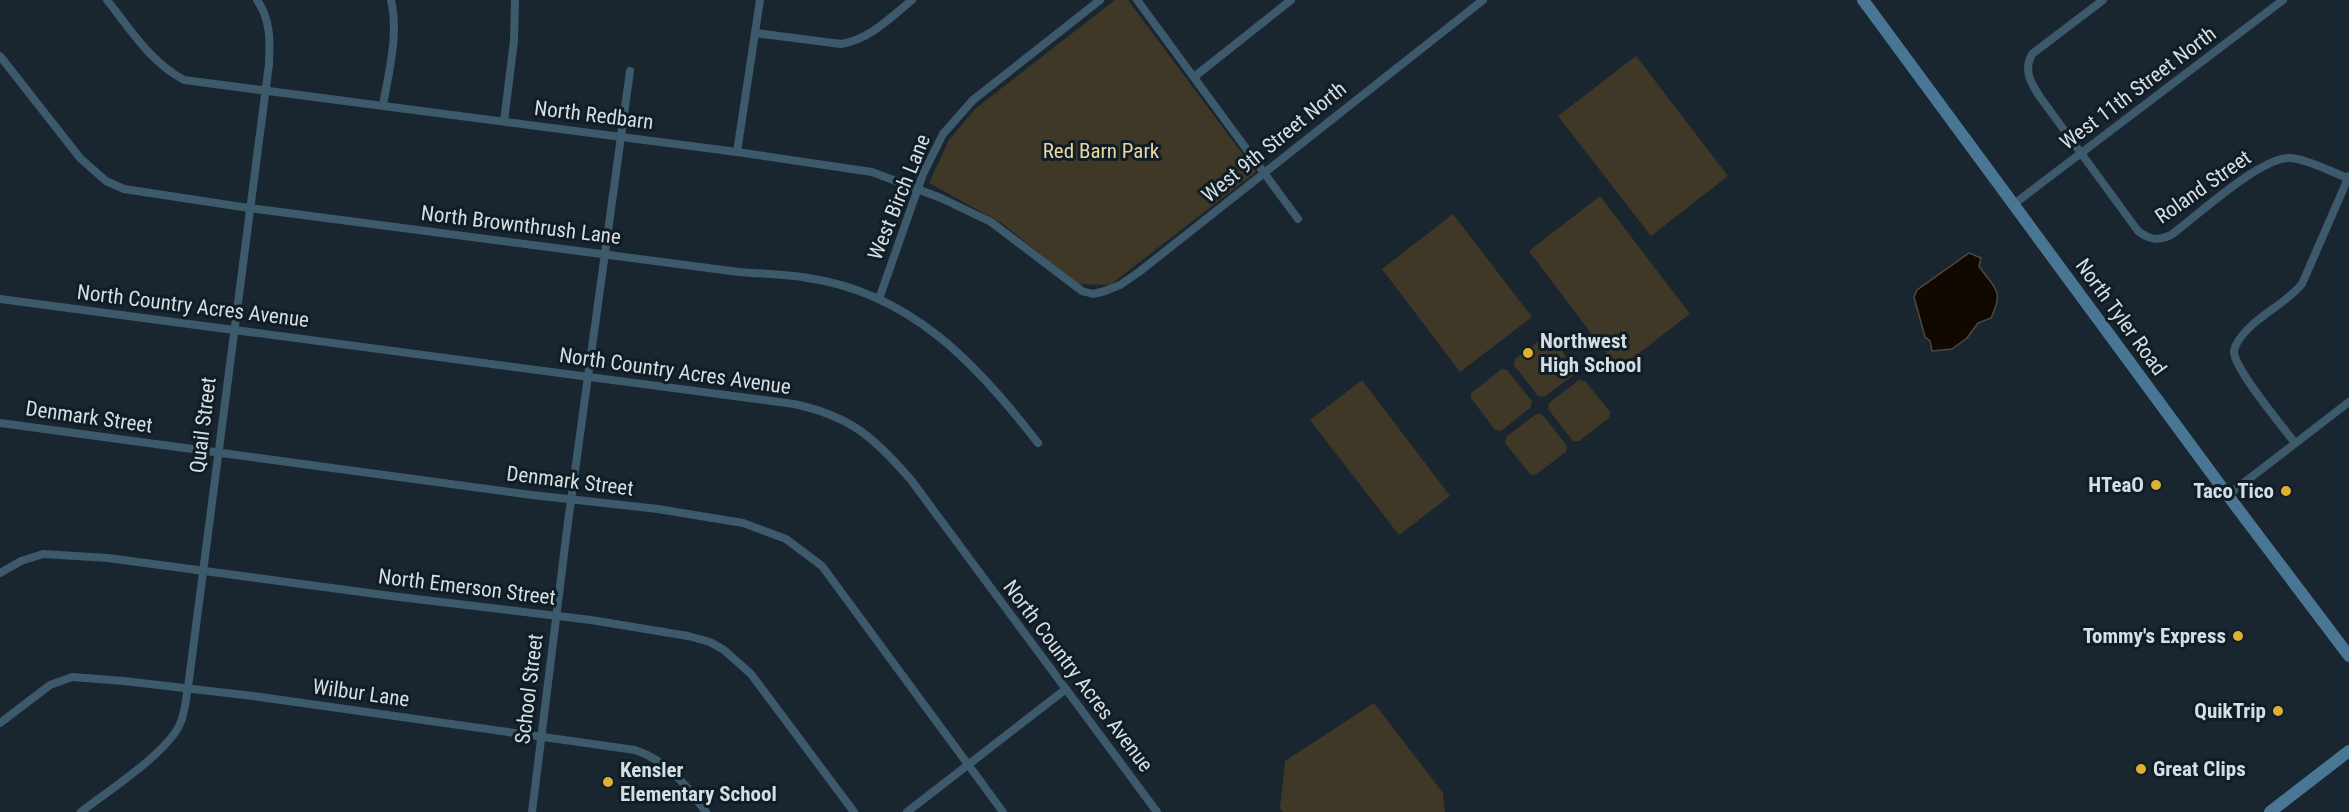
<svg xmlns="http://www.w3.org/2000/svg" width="2349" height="812" font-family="'Roboto Condensed',sans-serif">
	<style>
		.green { fill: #3f3826 }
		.water { fill: #110900; stroke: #4c4944; stroke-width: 1.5 }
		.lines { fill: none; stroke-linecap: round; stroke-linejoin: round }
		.street { stroke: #3d596c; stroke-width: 8 }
		.secondary { stroke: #497694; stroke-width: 12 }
		.poi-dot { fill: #deb133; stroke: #101d25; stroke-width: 2 }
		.labels { text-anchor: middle; stroke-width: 6; stroke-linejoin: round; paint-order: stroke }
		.street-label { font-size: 21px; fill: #d5dee4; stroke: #101d25 }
		.park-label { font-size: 21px; fill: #ebd6a3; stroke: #101d25 }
		.poi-label { font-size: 21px; font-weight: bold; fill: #d5dee4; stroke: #101d25; text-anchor: end }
	</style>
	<rect width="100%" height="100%" fill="#19262f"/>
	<g class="green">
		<path d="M1115,0H1128L1256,172L1110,285L1077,284L1003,224L929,183L949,140L975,109Z"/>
		<path d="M1636,56L1728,176L1651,236L1558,116Z"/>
		<path d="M1600,196L1690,314L1618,369L1529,251Z"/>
		<path d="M1453,214L1532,317L1460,372L1382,269Z"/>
		<path d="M1545,336L1551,337L1575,368V374L1544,397L1538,396L1514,365L1515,359Z"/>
		<path d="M1502,369L1507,370L1532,401L1531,407L1501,431L1495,430L1471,398V393Z"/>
		<path d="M1362,380L1450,496L1399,535L1310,420Z"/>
		<path d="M1579,380L1585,381L1610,412L1609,418L1579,441H1573L1548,409L1549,403Z"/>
		<path d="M1536,414H1542L1567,446L1566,452L1535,475L1530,474L1505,443L1506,437Z"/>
		<path d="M1374,703L1443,793L1445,812H1283L1280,808L1285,761Z"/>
	</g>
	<path class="water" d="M1969,253L1981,258L1979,266C1994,289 2005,289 1991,318L1978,323L1967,338L1952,349L1932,351L1930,341L1925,337L1914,297L1917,290Z"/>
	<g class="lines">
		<g class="street">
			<path d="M107,0C131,30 150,62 184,80L737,152L872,172L941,198L991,222L1082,291L1093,294L1105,291L1120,285L1139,272L1483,0"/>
			<path d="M1137,0L1298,219"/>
			<path d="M2103,0L2032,54C2023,71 2031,83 2040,97L2138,231C2150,240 2158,241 2171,235C2197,216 2261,156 2291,158C2310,160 2331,172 2348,178"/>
			<path d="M755,33L841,44C869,40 891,17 912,0"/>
			<path d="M0,56L80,158L106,181L124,189L249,208L739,272C762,274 785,274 808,278C911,293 977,364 1038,443"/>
			<path d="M1194,77L1291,0"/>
			<path d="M383,105C389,71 399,34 391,0"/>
			<path d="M504,121L514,41L515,0"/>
			<path d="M737,152L760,0"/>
			<path d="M2014,204L2283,0"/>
			<path d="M0,299L794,404C850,416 874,437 911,480L1157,812"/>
			<path d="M879,299L923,174L943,134L973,100L1100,0"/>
			<path d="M0,423L532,495L658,509L743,523L786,539L822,566L1003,812"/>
			<path d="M2295,443C2283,427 2233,368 2234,351C2235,343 2243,334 2249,328C2265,312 2287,302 2302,284L2349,176"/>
			<path d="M2228,495L2349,402"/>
			<path d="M0,573L21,561L43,554L108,558L391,596L591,620L688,636L710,642L724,650L751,674L854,812"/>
			<path d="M0,723L50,685L72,677L124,681L253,696L635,750C668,761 686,785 706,812"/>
			<path d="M81,812C108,791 164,755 179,726C186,713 186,695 189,680L269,64C270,41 271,20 257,0"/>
			<path d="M532,812L568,522L630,71"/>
			<path d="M907,812L1066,689"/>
		</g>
		<g class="secondary">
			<path d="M1863,0L2226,493L2349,656"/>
			<path d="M2270,812L2349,751"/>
		</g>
	</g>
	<g class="poi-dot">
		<circle cx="1528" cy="353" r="6"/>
		<circle cx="2156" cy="485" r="6"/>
		<circle cx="2286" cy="491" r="6"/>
		<circle cx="2238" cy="636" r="6"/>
		<circle cx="2278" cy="711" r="6"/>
		<circle cx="2141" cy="769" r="6"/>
		<circle cx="608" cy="782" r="6"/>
	</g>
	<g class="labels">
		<g class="street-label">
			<text transform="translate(2138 88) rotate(-37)" y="7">West 11th Street North</text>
			<text transform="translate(594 115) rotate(7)" y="7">North Redbarn</text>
			<text transform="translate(1274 142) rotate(-39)" y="7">West 9th Street North</text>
			<text transform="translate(2203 187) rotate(-35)" y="7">Roland Street</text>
			<text transform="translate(899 197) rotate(-68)" y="7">West Birch Lane</text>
			<text transform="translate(521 225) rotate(7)" y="7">North Brownthrush Lane</text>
			<text transform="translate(193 306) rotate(7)" y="7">North Country Acres Avenue</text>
			<text transform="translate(2121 317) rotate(54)" y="7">North Tyler Road</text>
			<text transform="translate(675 371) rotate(8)" y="7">North Country Acres Avenue</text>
			<text transform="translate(89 417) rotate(8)" y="7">Denmark Street</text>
			<text transform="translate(203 425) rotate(-83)" y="7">Quail Street</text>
			<text transform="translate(570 481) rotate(7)" y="7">Denmark Street</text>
			<text transform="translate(467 587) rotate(7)" y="7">North Emerson Street</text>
			<text transform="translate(1078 676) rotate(53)" y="7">North Country Acres Avenue</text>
			<text transform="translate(529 689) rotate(-83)" y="7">School Street</text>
			<text transform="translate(361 693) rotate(8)" y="7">Wilbur Lane</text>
		</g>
		<g class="park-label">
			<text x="1101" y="158">Red Barn Park</text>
		</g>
		<g class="poi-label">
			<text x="1540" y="348" text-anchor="start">Northwest<tspan x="1540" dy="24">High School</tspan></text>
			<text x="2144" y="492">HTeaO</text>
			<text x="2274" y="498">Taco Tico</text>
			<text x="2226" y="643">Tommy's Express</text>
			<text x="2266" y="718">QuikTrip</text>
			<text x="2153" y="776" text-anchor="start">Great Clips</text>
			<text x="620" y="777" text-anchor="start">Kensler<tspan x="620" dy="24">Elementary School</tspan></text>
		</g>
	</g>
</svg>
